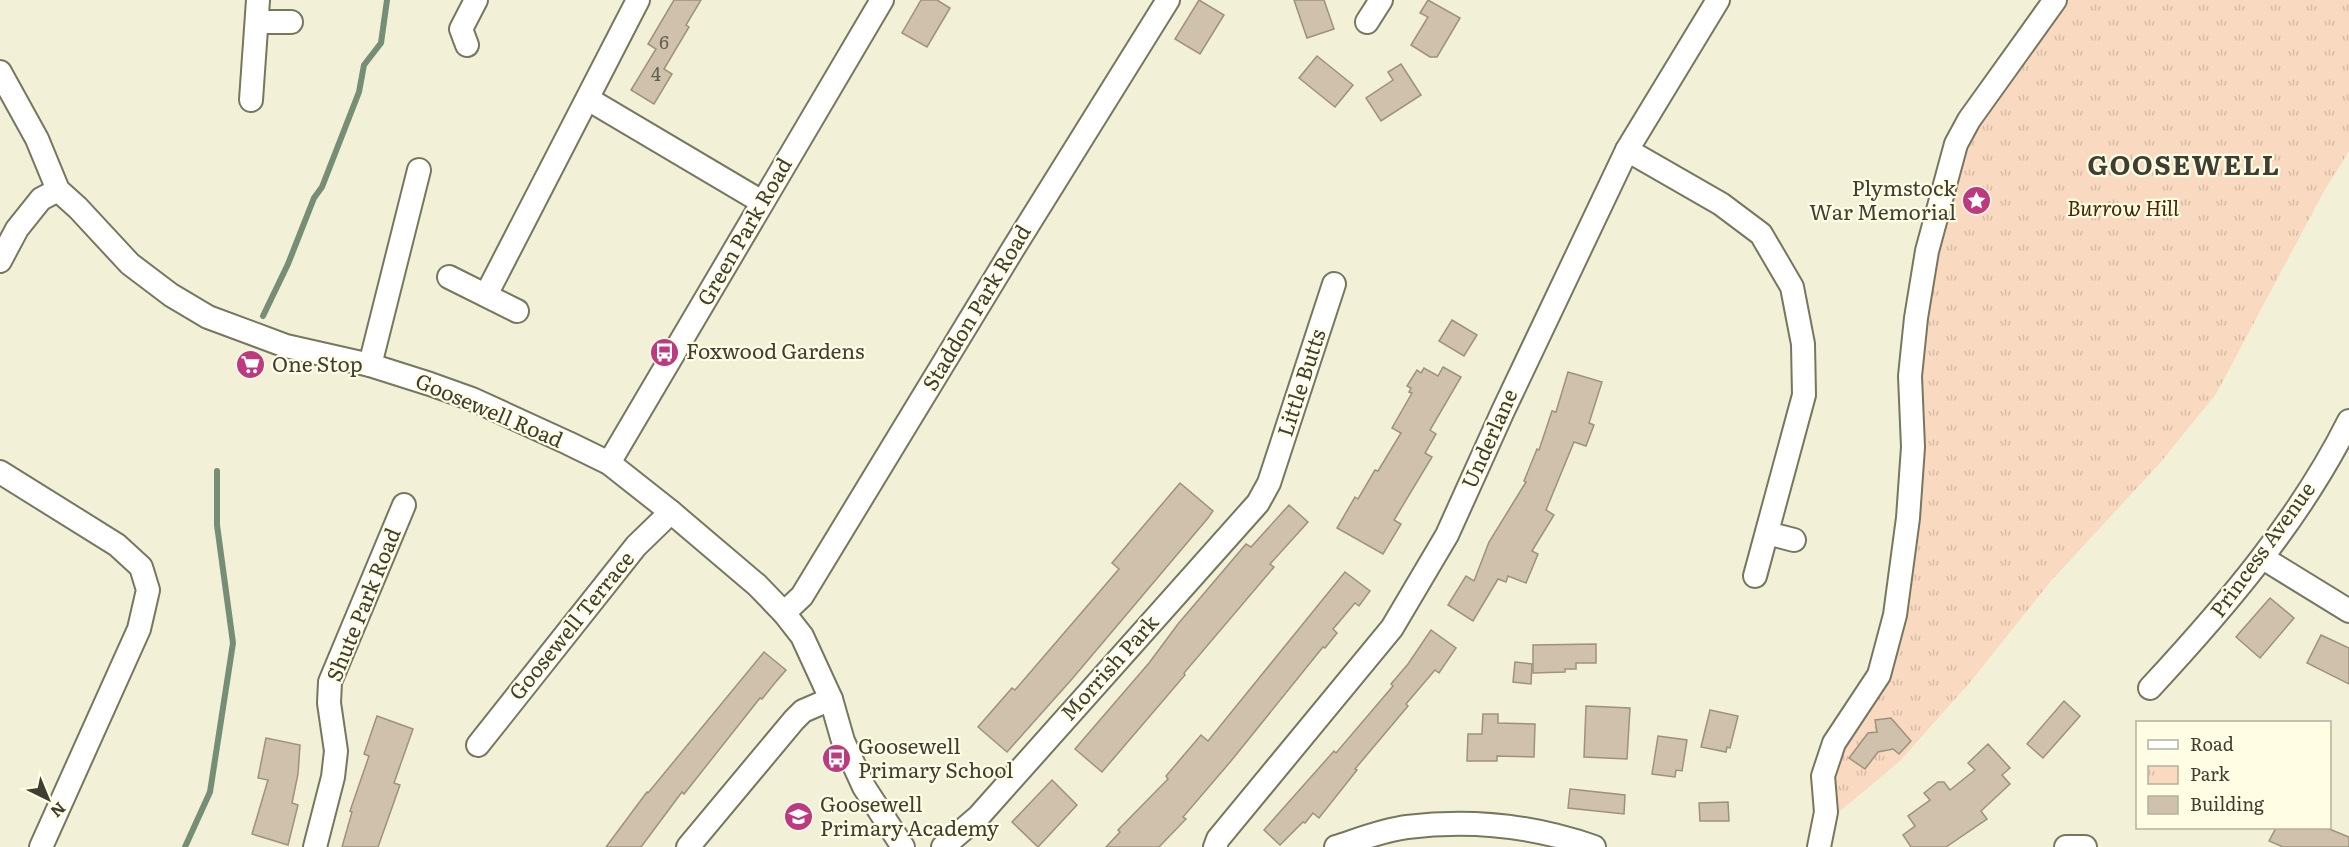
<svg xmlns="http://www.w3.org/2000/svg" width="2349" height="847" font-family="Literata,serif">
	<style>
		.park { fill: url(#park-tufts) }
		.lines { fill: none; stroke-linecap: round; stroke-linejoin: round }
		.stream { stroke: #768e76; stroke-width: 6 }
		.building { fill: #cfc1ab; stroke: #9e927c; stroke-width: 1.5 }
		.minor-casing { stroke: #77765e; stroke-width: 26 }
		.minor { stroke: #fff; stroke-width: 22 }
		.labels { text-anchor: middle; stroke-width: 4.5; stroke-linejoin: round; paint-order: stroke }
		.number-label { font-size: 18px; fill: #625f51 }
		.poi-label { font-size: 21px; fill: #3e3e33; stroke: #fffde3; text-anchor: start }
		.park-label { font-size: 21px; font-style: italic; fill: #4a2603; stroke: #fffde3 }
		.street-label { font-size: 21px; fill: #3e3e33; stroke: #fffde3 }
		.district-label { font-size: 27px; font-weight: bold; letter-spacing: 1.5px; fill: #3e3e33; stroke: #fffde3 }
	</style>
	<defs>
		<pattern id="park-tufts" width="24" height="20" patternUnits="userSpaceOnUse" patternTransform="scale(1.5)"><rect width="24" height="20" fill="#fad9c1"/><path d="M3 7l-1-3M5 7V3M7 7l1-3M15 17l-1-3M17 17v-4M19 17l1-3" fill="none" stroke="#d7bba6"/></pattern>
	</defs>
	<rect width="100%" height="100%" fill="#f2f0d6"/>
	<path class="park" d="M2061,0H2349V151L2323,193L2216,394L2160,463L2050,582L1971,681L1900,761L1839,812L1835,768L1843,743L1873,697L1927,301L1963,149Z"/>
	<g class="lines">
		<g class="stream">
			<path d="M263,316L288,264L314,198L322,187L359,92L364,65L381,43L387,0"/>
			<path d="M185,847L210,792L233,643L217,525V471"/>
		</g>
	</g>
	<g class="building">
		<path d="M674,0H701L686,25L689,27L664,69L672,74L654,104L631,90L656,49L648,44Z"/>
		<path d="M921,0H937L950,8L927,47L902,33Z"/>
		<path d="M1199,0L1224,15L1200,54L1175,39Z"/>
		<path d="M1294,0H1324L1334,29L1307,38Z"/>
		<path d="M1428,0L1460,18L1437,57H1430L1411,45L1428,17L1420,13Z"/>
		<path d="M1317,56L1353,85L1335,107L1299,78Z"/>
		<path d="M1401,64L1421,95L1381,121L1366,98L1393,80L1388,72Z"/>
		<path d="M1452,320L1477,335L1464,356L1439,341Z"/>
		<path d="M1443,367L1461,377L1430,430L1436,434L1425,453L1432,457L1394,520L1401,524L1383,554L1337,528L1355,497L1358,499L1375,470L1378,471L1401,433L1392,428L1412,393L1409,392L1411,388L1407,386L1417,370L1421,373L1424,368L1438,376Z"/>
		<path d="M1568,372L1602,382L1589,423L1594,425L1586,446L1574,442L1546,510L1554,515L1532,551L1538,554L1526,583L1508,576L1506,582L1498,579L1473,621L1448,605L1466,576L1474,581L1489,542L1526,482L1524,481L1537,449L1539,450L1552,411L1556,412Z"/>
		<path d="M1180,483L1213,511L1208,518L1072,679L1007,752L978,727L1012,688L1015,690L1119,569L1112,563Z"/>
		<path d="M1289,505L1308,522L1270,564L1274,567L1184,673L1185,675L1102,772L1075,749L1149,663L1178,624L1246,544L1251,547Z"/>
		<path d="M1345,572L1370,591L1359,606L1355,603L1333,629L1337,633L1325,648L1323,647L1231,761L1183,817L1186,819L1159,847H1106L1120,832L1118,830L1168,779L1166,776L1201,735L1208,741Z"/>
		<path d="M2270,598L2294,618L2260,658L2236,637Z"/>
		<path d="M1431,630L1456,648L1439,673L1435,670L1406,704L1408,706L1355,769L1357,770L1319,818L1313,813L1305,823L1303,822L1280,845L1264,830L1334,751L1336,753L1393,686L1391,684L1408,664Z"/>
		<path d="M2321,635L2349,648V684L2307,663Z"/>
		<path d="M1596,644V663H1576V669H1565V672L1533,673V645Z"/>
		<path d="M764,652L786,670L774,684L762,699L760,698L684,794L682,792L641,847H606L647,792L648,793Z"/>
		<path d="M1515,662L1532,664L1531,684L1513,682Z"/>
		<path d="M2064,701L2080,716L2043,758L2027,744Z"/>
		<path d="M1586,706L1630,708L1627,759L1584,757Z"/>
		<path d="M1710,710L1738,716L1730,748L1727,747L1726,752L1701,747Z"/>
		<path d="M1483,714H1498V723L1535,724L1534,757L1497,756V761H1467L1468,734H1482Z"/>
		<path d="M377,716L413,729L394,783L400,785L378,847H342L352,812L350,811L369,756L364,754Z"/>
		<path d="M1891,718L1911,741L1899,754L1893,749L1878,752L1865,769L1849,758L1868,733L1877,732L1875,720Z"/>
		<path d="M1658,736L1687,740L1682,771L1676,770L1675,777L1652,774Z"/>
		<path d="M266,738L300,745L298,774L292,803L298,805L288,845L252,834L268,780L258,778Z"/>
		<path d="M1988,744L2010,768L2002,775L2010,784L1981,811L1987,819L1946,847H1911L1903,835L1915,826L1908,816L1930,800L1924,793L1938,782H1944L1950,790L1975,770L1968,763Z"/>
		<path d="M1052,780L1077,805L1038,847L1012,822Z"/>
		<path d="M1570,789L1625,795L1624,814L1568,808Z"/>
		<path d="M1728,802L1729,821H1700L1699,803Z"/>
		<path d="M2276,828H2327L2349,837V847H2283L2269,841Z"/>
	</g>
	<g class="lines">
		<defs>
			<g id="minor">
				<path d="M257,22H291"/>
				<path d="M1367,22L1381,0"/>
				<path d="M467,45L461,29L476,0"/>
				<path d="M0,72L37,139L58,190L78,208L130,264L171,295L208,317L286,346L370,365L430,384L472,399L568,443L609,463L671,512L757,585L784,613L802,636L831,699L843,741L864,787L903,847"/>
				<path d="M588,99L762,202"/>
				<path d="M251,100L258,0"/>
				<path d="M1627,150L1721,204L1761,234L1792,287L1803,344L1804,395L1755,576"/>
				<path d="M0,261L17,229L41,199L58,190"/>
				<path d="M449,277L517,311"/>
				<path d="M486,295L638,0"/>
				<path d="M370,365L419,170"/>
				<path d="M609,463L882,0"/>
				<path d="M0,472L117,545L141,567L148,590L139,629L41,847"/>
				<path d="M1767,533L1794,540"/>
				<path d="M2263,558L2349,611"/>
				<path d="M784,613L802,596L1013,249L1168,0"/>
				<path d="M2150,688C2225,607 2299,521 2349,421"/>
				<path d="M478,745L636,546L671,512"/>
				<path d="M315,847L333,777L336,751L329,703L330,682L404,505"/>
				<path d="M688,847L794,720L803,711L831,699"/>
				<path d="M943,847L979,816L1258,503L1269,483L1334,284"/>
				<path d="M1215,847L1218,839L1392,628L1447,535L1503,411L1627,150L1718,0"/>
				<path d="M1336,847C1358,840 1383,830 1407,827C1470,819 1534,826 1594,847"/>
				<path d="M1819,847L1826,812L1823,776L1834,743L1879,675L1895,615L1908,518L1913,447L1910,376L1916,318L1927,251L1956,144L1969,120L2055,0"/>
				<path d="M2066,847H2085"/>
			</g>
		</defs>
		<use href="#minor" class="minor-casing"/>
		<use href="#minor" class="minor"/>
	</g>
	<defs>
		<symbol id="sight-disc" viewBox="-11 -11 22 22"><circle r="9.5" fill="#bd3a80" stroke="#fffde3"/><path d="M0-6L1.8-2.2L6-1.7L2.9 1.2L3.7 5.4L0 3.3L-3.7 5.4L-2.9 1.2L-6-1.7L-1.8-2.2Z" fill="#fff"/></symbol>
		<symbol id="bus-disc" viewBox="-11 -11 22 22"><circle r="9.5" fill="#bd3a80" stroke="#fffde3"/><path d="M-5-6H5V4H4V6H2V4H-2V6H-4V4H-5ZM-3.5-4V0h7V-4ZM-3.5 1.2v1.5H-2V1.2ZM2 1.2v1.5H3.5V1.2Z" fill="#fff"/></symbol>
		<symbol id="supermarket-disc" viewBox="-11 -11 22 22"><circle r="9.5" fill="#bd3a80" stroke="#fffde3"/><path d="M-6-5.5h2.5l.6 2H6L4.5 2H-2.5L-4.4-4H-6ZM-1.5 3.2a1.3 1.3 0 1 0 .1 0ZM3 3.2a1.3 1.3 0 1 0 .1 0Z" fill="#fff"/></symbol>
		<symbol id="school-disc" viewBox="-11 -11 22 22"><circle r="9.5" fill="#bd3a80" stroke="#fffde3"/><path d="M0-5L7-2L0 1L-7-2ZM-4 1L0 2.5L4 1V4Q0 6-4 4Z" fill="#fff"/></symbol>
	</defs>
	<g fill-rule="evenodd">
		<use href="#sight-disc" x="1960" y="184" width="33" height="33"/>
		<use href="#bus-disc" x="648" y="336" width="33" height="33"/>
		<use href="#supermarket-disc" x="234" y="348" width="33" height="33"/>
		<use href="#bus-disc" x="820" y="742" width="33" height="33"/>
		<use href="#school-disc" x="782" y="800" width="33" height="33"/>
	</g>
	<g class="labels">
		<g class="number-label">
			<text x="664" y="49">6</text>
			<text x="656" y="81">4</text>
		</g>
		<g class="poi-label">
			<text x="1956" y="196" text-anchor="end">Plymstock<tspan x="1956" dy="24">War Memorial</tspan></text>
			<text x="686" y="359">Foxwood Gardens</text>
			<text x="272" y="372">One Stop</text>
			<text x="858" y="754">Goosewell<tspan x="858" dy="24">Primary School</tspan></text>
			<text x="820" y="812">Goosewell<tspan x="820" dy="24">Primary Academy</tspan></text>
		</g>
		<g class="park-label">
			<text x="2123" y="216">Burrow Hill</text>
		</g>
		<g class="street-label">
			<text transform="translate(745 232) rotate(-60)" y="7">Green Park Road</text>
			<text transform="translate(977 308) rotate(-59)" y="7">Staddon Park Road</text>
			<text transform="translate(1302 383) rotate(-72)" y="7">Little Butts</text>
			<text transform="translate(489 411) rotate(23)" y="7">Goosewell Road</text>
			<text transform="translate(1490 439) rotate(-66)" y="7">Underlane</text>
			<text transform="translate(2263 550) rotate(-54)" y="7">Princess Avenue</text>
			<text transform="translate(364 605) rotate(-68)" y="7">Shute Park Road</text>
			<text transform="translate(572 626) rotate(-51)" y="7">Goosewell Terrace</text>
			<text transform="translate(1110 668) rotate(-48)" y="7">Morrish Park</text>
		</g>
		<g class="district-label">
			<text x="2184" y="175">GOOSEWELL</text>
		</g>
	</g>
	<rect x="2136" y="721" width="195" height="108" fill="#fffde3" stroke="#b2b19d" stroke-width="1.5"/>
	<rect x="2148" y="740" width="30" height="9" fill="#ffffff" stroke="#b2b19d" stroke-width="1.5"/>
	<text x="2190" y="751" font-size="18" fill="#3e3e33">Road</text>
	<rect x="2148" y="766" width="30" height="18" fill="url(#park-tufts)" stroke="#b2b19d" stroke-width="1.5"/>
	<text x="2190" y="781" font-size="18" fill="#3e3e33">Park</text>
	<rect x="2148" y="796" width="30" height="18" fill="#cfc1ab" stroke="#b2b19d" stroke-width="1.5"/>
	<text x="2190" y="811" font-size="18" fill="#3e3e33">Building</text>
	<g transform="translate(48 799) rotate(137)" stroke="#fffde3" stroke-width="4.5" paint-order="stroke">
	<path d="M0-4.5L10 22L0 15L-10 22Z" fill="#3e3e33"/>
	<text y="-9" font-size="16" font-weight="bold" text-anchor="middle" fill="#3e3e33">N</text>
	</g>
</svg>
